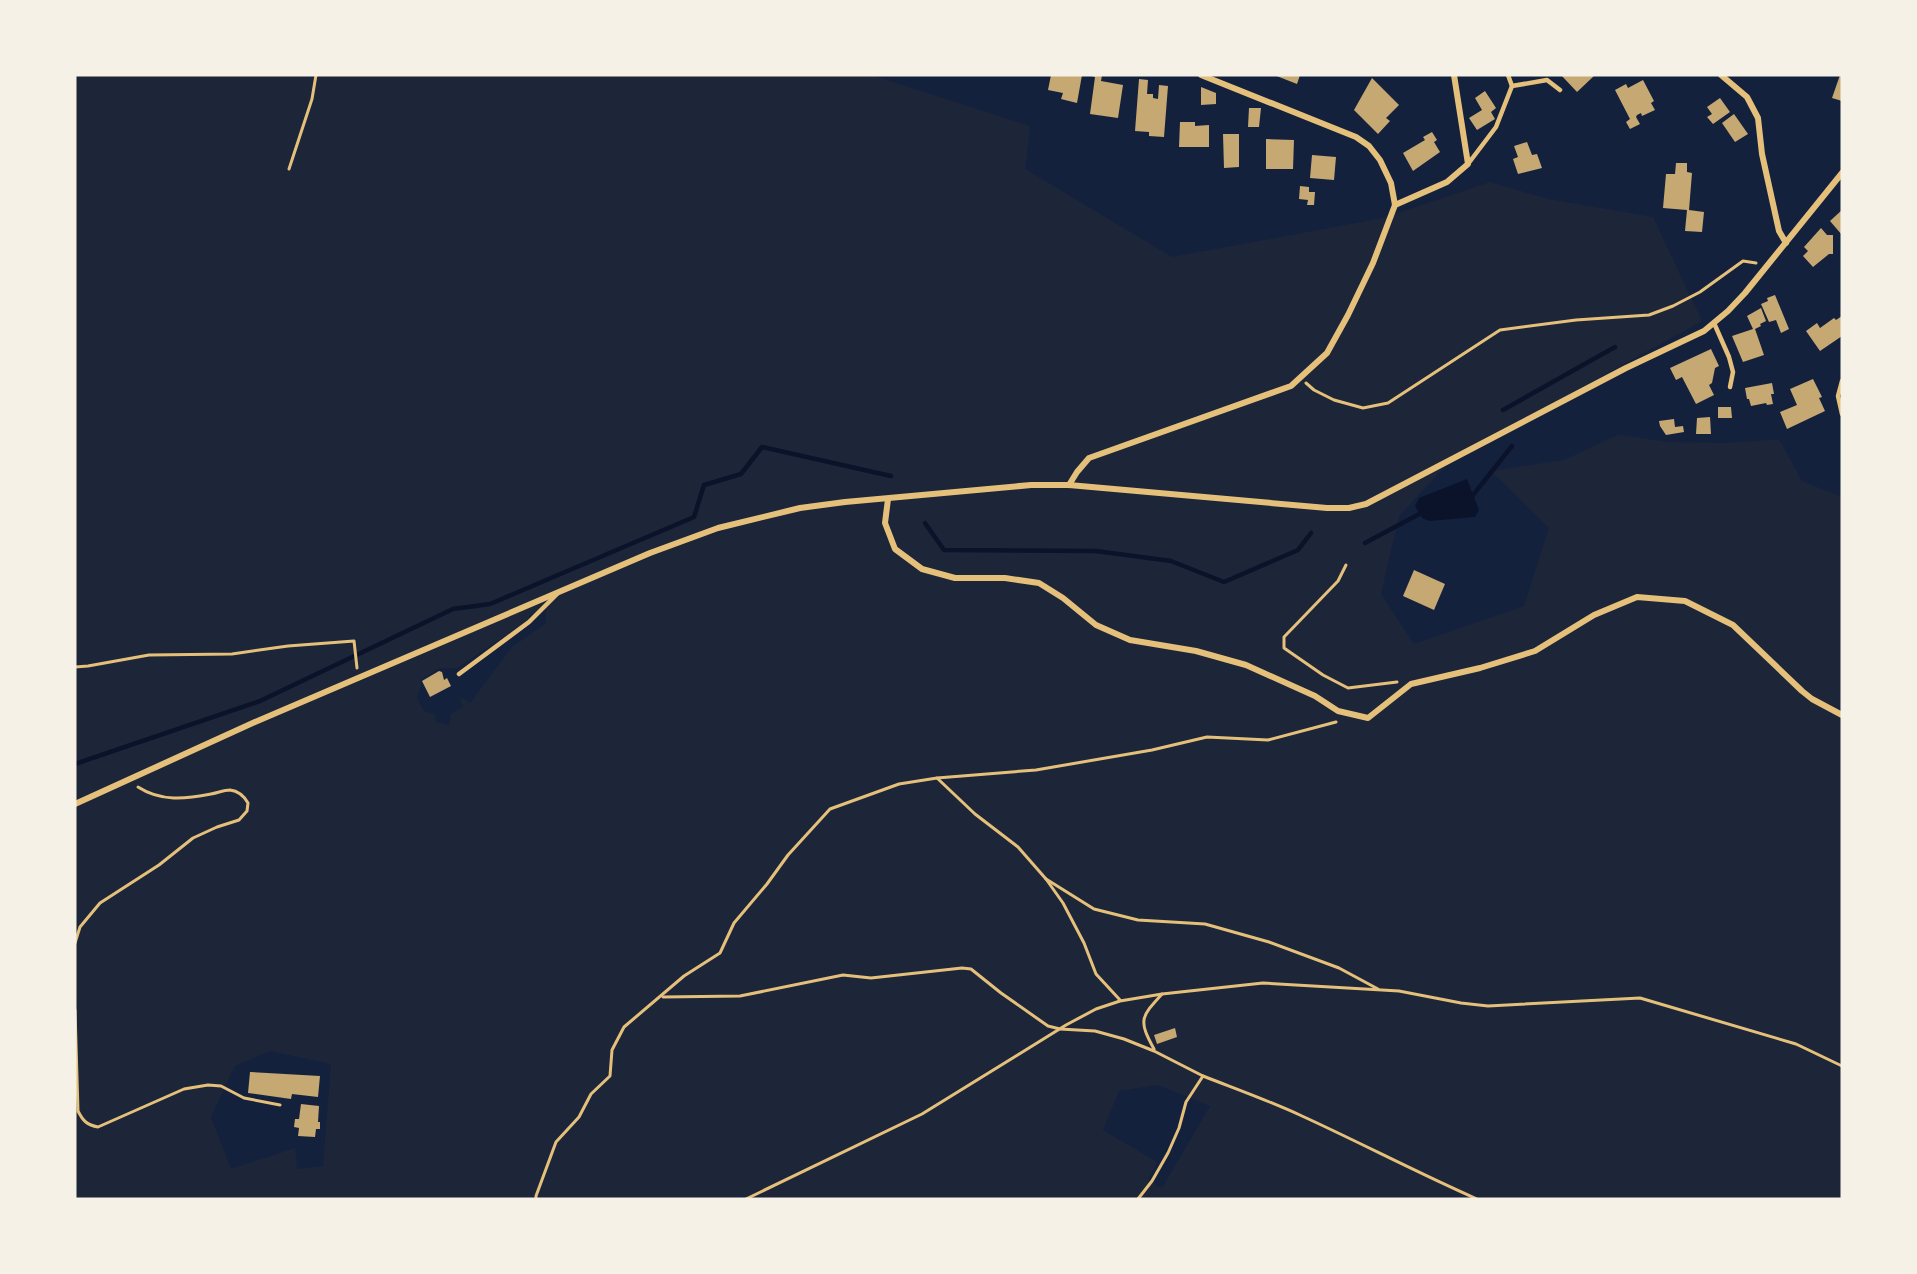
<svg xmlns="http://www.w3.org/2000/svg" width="1917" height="1274" font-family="'IBM Plex Serif',serif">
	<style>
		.green { fill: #1d2539; fill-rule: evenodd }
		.water { fill: #0b132b }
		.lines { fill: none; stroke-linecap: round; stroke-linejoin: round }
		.stream { stroke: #0b132b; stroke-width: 4.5 }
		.building { fill: #c6a872 }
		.path { stroke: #e5c07b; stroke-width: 3 }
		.service { stroke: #e5c07b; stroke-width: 4.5 }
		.minor { stroke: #e5c07b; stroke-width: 6 }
	</style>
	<rect width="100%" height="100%" fill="#14213d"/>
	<path class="green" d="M75,75H871L1030,126L1025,169L1172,257L1383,218L1490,182L1548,199L1653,217L1702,321L1452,459L1399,516L1381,594L1414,644L1524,606L1549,528L1491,471L1564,460L1618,435L1669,442L1728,443L1779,439L1802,481L1842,497V1199H75ZM546,609V623L512,647L470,703L464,699H459L463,706L451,714L449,725L436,722L435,714L424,711L417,698L421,685L420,681L439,668H457L529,620V616ZM270,1051L331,1064L323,1166L297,1169L295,1148L231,1169L211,1117L235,1066ZM1158,1085L1210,1106L1162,1188L1148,1180L1157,1162L1103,1130L1119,1091Z"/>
	<path class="water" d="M1467,479L1479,510L1475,517L1429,521L1422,518L1415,506L1419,498Z"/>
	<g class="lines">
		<g class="stream">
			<path d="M1503,410L1615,347"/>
			<path d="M1468,497L1473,495L1512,446"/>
			<path d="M925,523L944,550L1096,551L1171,561L1224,582L1298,550L1311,533"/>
			<path d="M1365,543L1423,512"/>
			<path d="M75,764L260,701L453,609L490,604L694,517L704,485L741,474L762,447L891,476"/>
		</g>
	</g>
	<g class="building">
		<path d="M1051,75H1082L1077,103L1061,99L1063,93L1048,90Z"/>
		<path d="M1088,75H1102L1101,81L1123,85L1118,118L1090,114L1095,77Z"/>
		<path d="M1274,75H1300L1297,84Z"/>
		<path d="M1561,75H1595L1577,92Z"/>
		<path d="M1840,75H1842V101L1832,98Z"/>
		<path d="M1372,78L1399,105L1386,118L1390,121L1378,134L1354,110Z"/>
		<path d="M1139,79L1148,80L1147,94H1153V98L1158,99L1159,85L1168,86L1164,137L1149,136V132L1135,131Z"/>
		<path d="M1643,80L1654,101L1651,103L1655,110L1642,116L1641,113L1637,115L1636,117L1640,124L1630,129L1626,122L1630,119L1615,90L1626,84L1628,88Z"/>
		<path d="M1201,87L1216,93V104L1201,105Z"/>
		<path d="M1485,91L1496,108L1491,112L1495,119L1477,130L1469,118L1482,110L1475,98Z"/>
		<path d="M1720,98L1730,112L1713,124L1707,117L1712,114L1707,107Z"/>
		<path d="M1249,108H1261L1259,127H1248Z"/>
		<path d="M1734,114L1748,134L1735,142L1722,123Z"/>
		<path d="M1180,122H1195V126L1209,125V147H1179Z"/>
		<path d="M1432,132L1437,140L1434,142L1440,152L1413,171L1403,153L1425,140L1423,137Z"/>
		<path d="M1223,134H1239V167L1224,168Z"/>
		<path d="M1266,139L1294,140L1293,169H1266Z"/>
		<path d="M1527,142L1532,155L1537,154L1542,168L1518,174L1513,159L1518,157L1514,146Z"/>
		<path d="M1312,155L1336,157L1334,180L1310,178Z"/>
		<path d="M1676,163H1687V172L1692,173L1689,210L1704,212L1702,232L1685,231L1687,210L1663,208L1666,174H1675Z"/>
		<path d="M1300,186L1309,187V192H1315L1314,205H1307L1308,200L1299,199Z"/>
		<path d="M1842,210V235L1830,221Z"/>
		<path d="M1821,228L1827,235H1833V254H1829L1813,267L1803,256L1808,251L1804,247Z"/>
		<path d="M1775,295L1789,329L1781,333L1776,320L1769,322L1761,304L1768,301L1767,298Z"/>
		<path d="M1761,308L1766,321L1760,324L1761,326L1755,329L1764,355L1743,362L1732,336L1753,329L1747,316Z"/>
		<path d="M1842,316V336L1820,351L1806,331L1817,323L1820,328L1834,318L1836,320Z"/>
		<path d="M1711,349L1719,366L1715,368L1712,383L1709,385L1714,395L1696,404L1682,377L1676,380L1670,368Z"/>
		<path d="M1813,379L1822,397L1819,398L1825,411L1787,429L1780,412L1797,405L1790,389Z"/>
		<path d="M1772,383L1774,394H1771L1773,404L1767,405L1766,403L1751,406L1749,399H1747L1745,388Z"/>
		<path d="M1718,407H1731L1732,418H1718Z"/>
		<path d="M1710,417L1711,434H1696L1697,418Z"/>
		<path d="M1674,419L1675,427L1683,426L1684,432L1666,435L1660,426L1659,421Z"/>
		<path d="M1414,570L1445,584L1434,610L1403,596Z"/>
		<path d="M439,671L442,672L444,680L447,678L451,686L430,697L422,681Z"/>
		<path d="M1175,1028L1177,1037L1157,1044L1154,1035Z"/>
		<path d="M250,1072L320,1076L318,1097L292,1094L291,1099L248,1093Z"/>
		<path d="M301,1104L319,1106L318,1122H320V1129H316L315,1137L298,1136L299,1128L294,1127L295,1119H299Z"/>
	</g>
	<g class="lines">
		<g class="path">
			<path d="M289,169L312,99L316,75"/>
			<path d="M1306,383L1314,390L1334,400L1363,408L1388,403L1500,330L1576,320L1649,315L1673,306L1700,292L1743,261L1756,263"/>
			<path d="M1346,565L1338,581L1284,637V648L1323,675L1348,688L1397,682"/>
			<path d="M75,667L88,666L149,655L232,654L288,646L354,641L357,668"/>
			<path d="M937,778L975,814L1018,847L1046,879L1063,903L1084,943L1096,974L1120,1000"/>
			<path d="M1046,879L1094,909L1138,920L1205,924L1269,942L1339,968L1378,989"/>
			<path d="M75,943L80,927L100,903L159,865L193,838L217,827L239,820L247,811L248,803C244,796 239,791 230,790C224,790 217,793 211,794C186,799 161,802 138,787"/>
			<path d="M663,997L740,996L843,975L871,978L962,968L971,969L1001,993L1048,1026L1060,1029L1095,1031L1124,1039L1154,1051L1203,1076L1186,1102L1179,1128L1168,1153L1152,1181L1138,1199"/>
			<path d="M75,1010L78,1111C83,1121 87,1125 98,1127L184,1089L208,1085L221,1086L244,1098L280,1105"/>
			<path d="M1154,1049C1138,1020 1141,1017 1162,994"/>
			<path d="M1203,1076C1236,1089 1270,1101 1302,1116C1361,1143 1418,1173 1477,1199"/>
			<path d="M536,1199V1196L556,1142L579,1117L591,1094L610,1076L612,1050L624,1027L684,976L720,953L734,923L767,884L788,855L830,809L899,784L937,778L1036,770L1152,750L1207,737L1268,740L1336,722"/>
			<path d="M746,1199L922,1114L1066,1025L1096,1009L1120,1001L1162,994L1263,983L1399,991L1461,1003L1488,1006L1640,998L1796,1044L1842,1066"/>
		</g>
		<g class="service">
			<path d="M1512,86L1547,80L1560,90"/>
			<path d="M1468,164L1496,127L1512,86L1508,75"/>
			<path d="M1714,323L1729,357L1733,372L1730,387"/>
			<path d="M1842,381L1838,396L1842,414"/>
			<path d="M459,674L529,622L557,594"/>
		</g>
		<g class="minor">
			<path d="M1721,75L1747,97L1758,118L1762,154L1779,231L1786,243"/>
			<path d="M1395,205L1447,182L1468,164L1454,75"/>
			<path d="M1069,485L1077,472L1089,458L1291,386L1327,353L1348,315L1373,263L1395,205L1391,183L1380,160L1369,146L1356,137L1201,75"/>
			<path d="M888,499L885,523L895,549L922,569L955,578H1005L1039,583L1063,598L1096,625L1130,640L1196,651L1246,665L1315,696L1338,711L1368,718L1411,684L1480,668L1535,651L1594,615L1637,597L1685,601L1733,625L1802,691L1812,699L1842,715"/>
			<path d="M75,804L255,722L650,553L718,528L800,508L845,502L1031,485H1069L1327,508H1349L1366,504L1626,368L1704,331L1728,311L1745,293L1842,173"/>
		</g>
	</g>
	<rect width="1917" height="1274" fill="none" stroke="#f6f1e7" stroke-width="153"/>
</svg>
